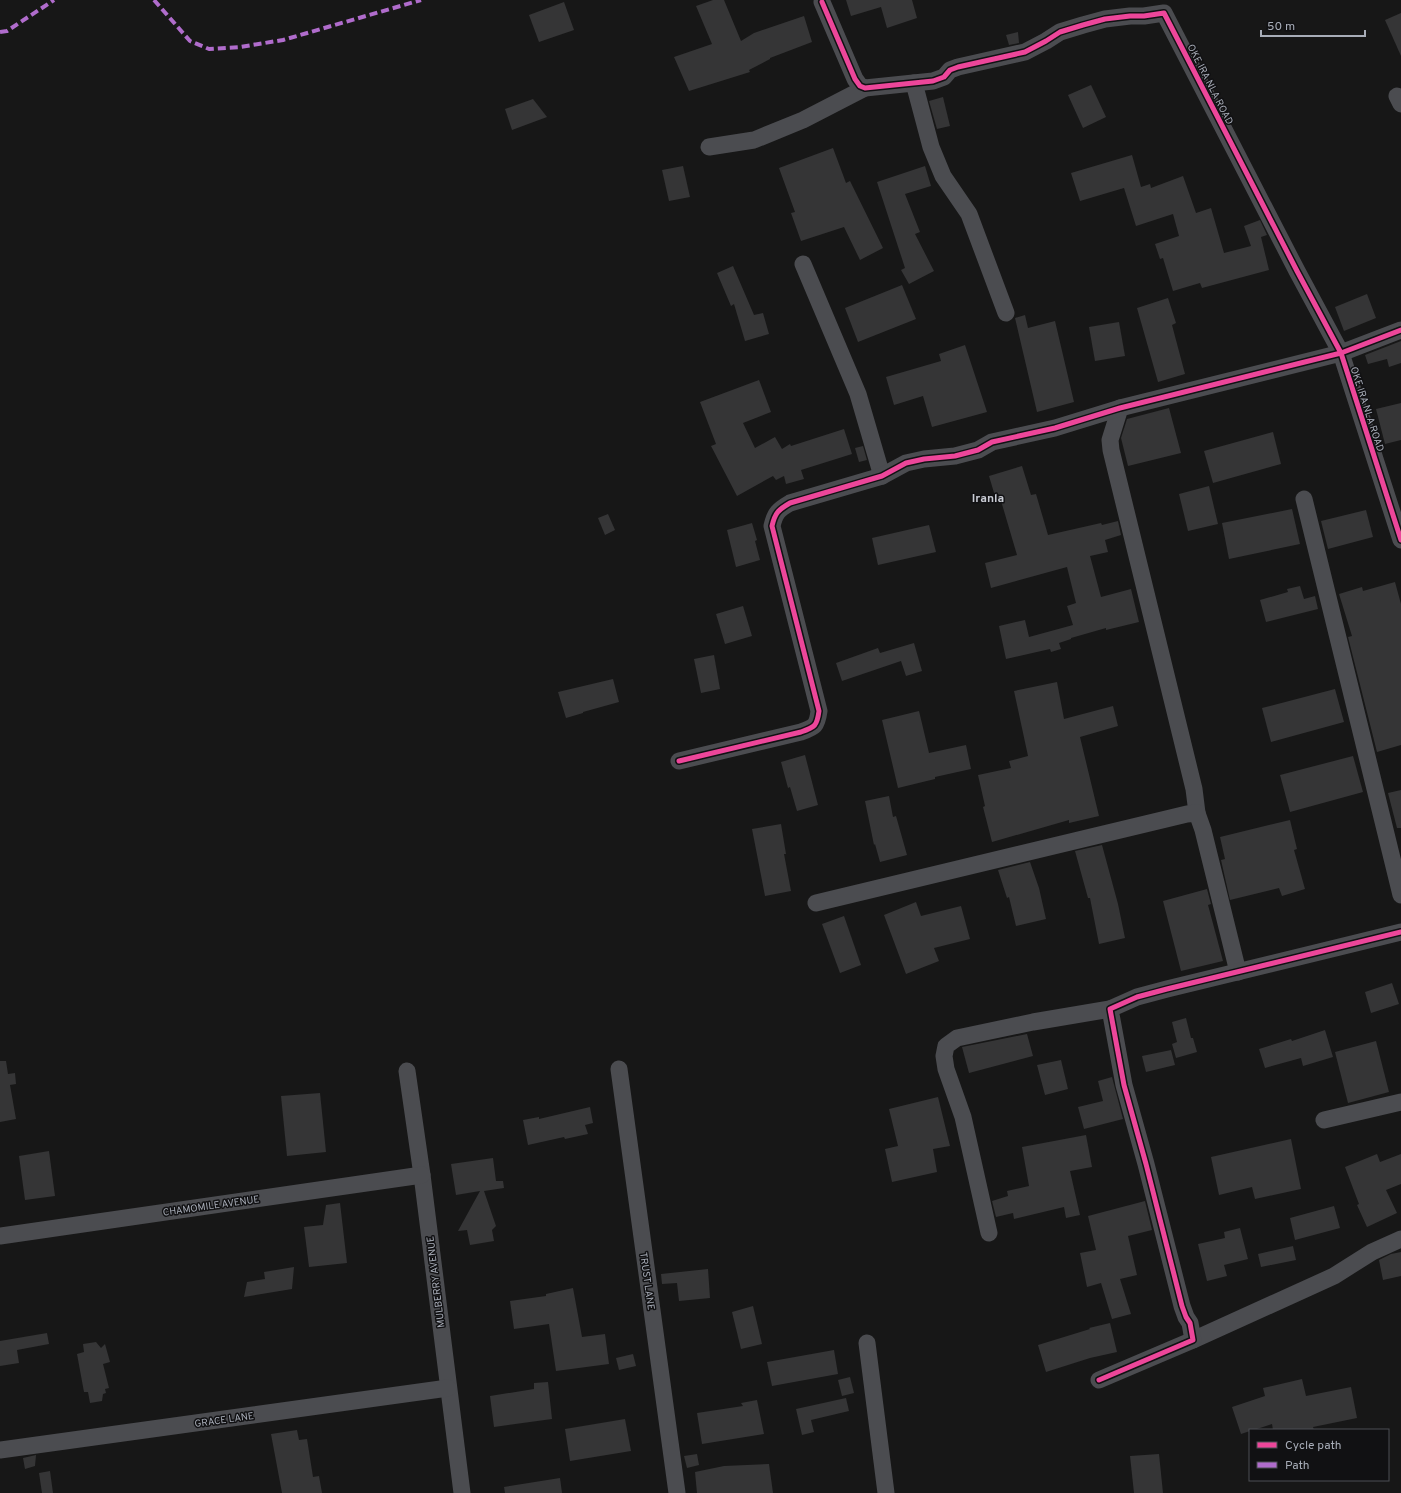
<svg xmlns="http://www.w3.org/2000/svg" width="1401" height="1493" font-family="Overpass,sans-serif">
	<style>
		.building { fill: #353536 }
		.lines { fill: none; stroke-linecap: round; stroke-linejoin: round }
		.minor { stroke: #4b4c50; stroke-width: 17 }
		.quiet { stroke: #b06ccc; stroke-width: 4; stroke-dasharray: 8 4; stroke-linecap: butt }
		.cycleway-casing { stroke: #111113; stroke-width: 8 }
		.cycleway { stroke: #ed469a; stroke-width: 5 }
		.labels { text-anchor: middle; stroke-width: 3; stroke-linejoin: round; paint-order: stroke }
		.street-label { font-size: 10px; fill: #a8adb8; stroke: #111113 }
		.quarter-label { font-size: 12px; font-weight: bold; fill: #c9ccd4; stroke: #111113 }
	</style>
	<rect width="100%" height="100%" fill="#171717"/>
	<g class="building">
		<path d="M713,0H724L741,41L754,33L804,16L812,42L770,58V59L749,70L750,72L689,91L674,57L712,44L696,6Z"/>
		<path d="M846,0H912L917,18L887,28L881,7L851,16Z"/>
		<path d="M564,2L574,30L539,42L529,15Z"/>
		<path d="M1401,13V56L1385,20Z"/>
		<path d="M1018,32L1019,43L1009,45L1006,35Z"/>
		<path d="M1091,85L1106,117L1083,128L1068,95Z"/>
		<path d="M943,97L950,126L937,129L929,101Z"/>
		<path d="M533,99L547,117L512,130L505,109Z"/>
		<path d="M833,148L846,183L850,181L883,248L860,260L844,227L801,241L791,213L795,212L779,168Z"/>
		<path d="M1132,155L1141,187L1150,184L1151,188L1183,176L1196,213L1211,208L1224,253L1251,246L1244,226L1260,220L1267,235L1261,237L1269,270L1202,288L1200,283L1173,291L1163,258L1160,259L1155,244L1179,236L1173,214L1136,226L1124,188L1080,201L1071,173Z"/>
		<path d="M683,166L690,197L669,201L662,170Z"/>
		<path d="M925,166L931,186L905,194L920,232L915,234L934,271L909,284L901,270L905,268L877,182Z"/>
		<path d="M733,266L754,315L763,313L769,334L745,341L734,304L731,306L717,273Z"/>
		<path d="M902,285L916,319L858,342L845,308Z"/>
		<path d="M1367,294L1376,318L1344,331L1335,307Z"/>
		<path d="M1168,298L1176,323L1172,325L1185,374L1158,382L1137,308Z"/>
		<path d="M1025,315L1028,328L1055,321L1074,402L1037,412L1015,318Z"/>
		<path d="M1119,322L1125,356L1095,361L1089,327Z"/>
		<path d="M1401,341V363L1389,367L1387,359L1368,364L1365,355Z"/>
		<path d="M965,345L987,412L932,427L923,396L894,405L886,377L941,361L939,354Z"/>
		<path d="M759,380L771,412L743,423L755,448L775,437L782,449L790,444L791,446L844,429L852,454L801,470L804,479L786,484L784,476L776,480L773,476L737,496L711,446L716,444L700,402Z"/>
		<path d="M1401,403V440L1385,444L1376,409Z"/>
		<path d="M1169,408L1181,453L1128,466L1121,438L1127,419Z"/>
		<path d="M1273,432L1281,464L1213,483L1204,451Z"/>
		<path d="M863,446L867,460L859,462L855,448Z"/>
		<path d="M1022,466L1031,495L1036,494L1048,535L1101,523L1102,525L1118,521L1121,535L1105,540L1108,552L1090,556L1101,597L1131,589L1139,622L1106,630V628L1071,638V639L1059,643L1061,649L1051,652L1050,649L1006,659L999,626L1025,620L1029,637L1073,625L1067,606L1076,603L1067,567L991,588L985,563L1017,555L999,494L995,496L989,476Z"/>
		<path d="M1209,486L1218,524L1188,531L1179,494Z"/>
		<path d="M1292,509L1300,544L1229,559L1222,523Z"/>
		<path d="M1366,510L1373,537L1328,549L1321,521Z"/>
		<path d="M608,514L615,530L605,535L598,518Z"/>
		<path d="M752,523L757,540L755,541L760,560L736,567L727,530Z"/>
		<path d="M929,525L936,552L878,565L872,538Z"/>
		<path d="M1395,582L1401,604V745L1377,752L1348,637L1352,636L1339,594L1362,587L1363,591Z"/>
		<path d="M1300,586L1304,599L1315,596L1318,609L1266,622L1260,600L1288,592L1287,589Z"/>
		<path d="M743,606L752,636L725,644L716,614Z"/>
		<path d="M914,643L922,671L906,676L901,661L842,681L836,663L878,648L880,653Z"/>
		<path d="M714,655L720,689L701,693L694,659Z"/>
		<path d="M613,679L619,702L583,712V713L566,718L558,692Z"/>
		<path d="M1057,682L1064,719L1113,706L1118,726L1080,737L1099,816L1069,823V820L992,842L983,807L985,806L978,775L1011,768L1009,761L1028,756L1014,691Z"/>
		<path d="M1335,689L1344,722L1271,742L1262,708Z"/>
		<path d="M919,711L929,753L966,745L971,769L935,777V779L898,788L882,720Z"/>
		<path d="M805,755L818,805L797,811L790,787L788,788L781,762Z"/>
		<path d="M1353,756L1363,792L1290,812L1280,775Z"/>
		<path d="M1401,790V828H1397L1388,793Z"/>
		<path d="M889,796L893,817L896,816L907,855L880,862L875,844L874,845L865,801Z"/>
		<path d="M1290,820L1297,849L1294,850L1305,889L1282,896L1279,888L1230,900L1221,860L1225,859L1220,837Z"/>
		<path d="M781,824L786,854H784L791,891L765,896L752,829Z"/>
		<path d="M1102,845L1118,904L1125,938L1099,944L1090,898H1088L1075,851Z"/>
		<path d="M1030,862L1039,888L1046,919L1016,926L1009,897L1007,898L998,870Z"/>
		<path d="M1207,889L1211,904L1208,905L1223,961L1181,971L1163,901Z"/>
		<path d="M916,902L921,916L961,906L970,939L934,948L939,961L906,974L884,915Z"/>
		<path d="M844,916L861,965L840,973L822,924Z"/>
		<path d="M1392,983L1399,1004L1371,1013L1365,992Z"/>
		<path d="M1186,1018L1191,1038H1193L1197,1052L1176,1058L1172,1044L1177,1042L1172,1022Z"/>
		<path d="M1325,1030L1333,1057L1303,1066L1301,1058L1265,1068L1259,1049L1291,1039L1292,1041Z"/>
		<path d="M1027,1034L1033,1056L969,1073L962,1047Z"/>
		<path d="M1376,1041L1389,1092L1348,1103L1335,1052Z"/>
		<path d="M1171,1050L1175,1065L1146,1072L1142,1056Z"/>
		<path d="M1061,1060L1068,1089L1045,1095L1037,1065Z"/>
		<path d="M0,1061H6L8,1074L15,1073L16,1084L10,1085L16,1119L0,1122Z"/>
		<path d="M1112,1077L1123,1119L1084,1129L1078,1107L1103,1101L1098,1081Z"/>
		<path d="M320,1093L326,1152L287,1156L281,1096Z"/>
		<path d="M938,1097L950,1146L933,1149L937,1172L892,1182L885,1149L898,1146L889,1109Z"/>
		<path d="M590,1107L593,1123L585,1125L588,1134L565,1139L564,1137L528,1145L523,1120L539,1117V1119Z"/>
		<path d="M1086,1135L1092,1167L1070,1171L1080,1215L1066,1218L1064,1207L1014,1219L1013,1213L996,1217L992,1201L1008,1196L1007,1191L1029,1186L1022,1147Z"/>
		<path d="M1291,1139L1301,1189L1255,1199L1252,1187L1219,1195L1211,1157Z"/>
		<path d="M49,1151L55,1196L25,1200L19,1156Z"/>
		<path d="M1377,1154L1380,1162L1401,1154V1184L1386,1190L1397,1213L1367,1227L1357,1205L1359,1204L1345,1167Z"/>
		<path d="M493,1158L496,1181H503L504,1188L484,1191L496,1226L492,1230L494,1241L470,1245L467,1230L458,1231L480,1191L456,1195L451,1164Z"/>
		<path d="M1145,1201L1152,1230L1128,1236L1137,1275L1120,1279L1131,1314L1112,1319L1101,1283L1087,1287L1080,1253L1096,1250L1088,1216Z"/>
		<path d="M340,1203L347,1263L309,1267L304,1227L323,1225L326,1205Z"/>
		<path d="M1334,1206L1340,1228L1295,1240L1290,1218Z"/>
		<path d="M1240,1228L1248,1259L1224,1265L1227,1276L1207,1281L1198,1244L1225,1238L1224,1232Z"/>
		<path d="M1293,1246L1296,1260L1261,1267L1258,1254Z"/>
		<path d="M1401,1252V1276L1383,1280L1379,1260L1391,1254Z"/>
		<path d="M294,1267L292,1289L244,1297L247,1282L265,1279L264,1272Z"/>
		<path d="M708,1269L710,1298L679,1301L677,1283L662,1284L661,1274Z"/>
		<path d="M573,1288L582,1337L605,1334L609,1364L556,1371L549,1324L514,1329L510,1301L546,1296V1294Z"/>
		<path d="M753,1306L762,1344L741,1349L732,1312Z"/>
		<path d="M1110,1323L1117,1352L1090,1358L1046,1372L1038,1345L1090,1329L1089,1328Z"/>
		<path d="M47,1333L49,1344L17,1350L19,1363L0,1366V1341Z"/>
		<path d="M96,1342L101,1348L105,1344L110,1362L103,1364L109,1388L105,1389L106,1393L103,1394L102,1401L90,1403L88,1392H84L77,1354L84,1352L83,1344Z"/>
		<path d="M834,1350L838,1374L772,1386L767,1362Z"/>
		<path d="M633,1354L636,1366L619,1370L616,1358Z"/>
		<path d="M850,1377L854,1393L842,1396L838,1380Z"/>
		<path d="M1302,1379L1306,1396L1351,1387L1357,1418L1313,1427L1314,1430H1273L1272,1424L1254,1430H1250V1431L1241,1434L1232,1407L1265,1396L1263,1388Z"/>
		<path d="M548,1382L552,1419L494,1427L490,1396L534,1389V1383Z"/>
		<path d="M846,1398L849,1411L811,1420L814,1432L802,1435L796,1409Z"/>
		<path d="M757,1400L764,1434L702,1444L697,1413L743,1406L741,1403Z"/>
		<path d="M625,1419L631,1451L570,1461L565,1429Z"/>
		<path d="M297,1430L299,1440L307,1439L313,1477L319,1476L322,1493H282L271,1434Z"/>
		<path d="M697,1454L699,1465L687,1468L684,1456Z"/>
		<path d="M1159,1454L1163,1493H1134L1130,1456Z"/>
		<path d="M36,1455L35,1466L25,1469L23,1458Z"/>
		<path d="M769,1464L773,1493H697L695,1472L724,1466Z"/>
		<path d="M50,1471L53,1493H42L39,1473Z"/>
		<path d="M560,1478L562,1493H505L504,1487Z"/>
	</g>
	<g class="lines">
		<g class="minor">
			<path d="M822,2L855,79L860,86L865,88L933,81L944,77L950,70L958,67L1025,52L1046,41L1060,32L1083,25L1105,19L1130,16H1144L1164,13L1297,271L1341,353L1401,540"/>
			<path d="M914,83L931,147L943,176L969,214L1006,313"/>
			<path d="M1397,96L1401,104"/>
			<path d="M709,147L754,140L803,120L865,88"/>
			<path d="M803,264L858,394L882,476"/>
			<path d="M1120,408L1110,440L1111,450L1194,789L1197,813"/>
			<path d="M1304,499L1401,895"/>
			<path d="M679,761L801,732C815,727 817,726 819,711L772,526C775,513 778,510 790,503L882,476L906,463L924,459L955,456L978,450L992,442L1055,428L1120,408L1341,353L1401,330"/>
			<path d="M816,903L1187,814L1197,813L1203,830L1238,972"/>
			<path d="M619,1069L677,1493"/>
			<path d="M407,1071L422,1175L462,1493"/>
			<path d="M1324,1120L1401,1102"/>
			<path d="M989,1233L963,1117L946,1069L944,1056L946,1046L957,1038L1033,1022L1110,1009"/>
			<path d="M0,1236L422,1175"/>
			<path d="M1193,1340L1334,1276L1372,1252L1401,1239"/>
			<path d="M867,1343L886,1493"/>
			<path d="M1099,1380L1193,1340L1190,1323L1186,1317L1182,1306L1146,1164L1124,1085L1110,1009L1137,997L1167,989L1401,932"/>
			<path d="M0,1450L448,1388"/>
		</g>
		<g class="quiet">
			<path d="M154,0L190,41L209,49L240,47L283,40L421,0"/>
			<path d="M0,32L7,31L54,0"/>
		</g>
		<defs>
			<g id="cycleway">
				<path d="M822,2L855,79L860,86L865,88L933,81L944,77L950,70L958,67L1025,52L1046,41L1060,32L1083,25L1105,19L1130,16H1144L1164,13L1297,271L1341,353L1401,540"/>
				<path d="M679,761L801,732C815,727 817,726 819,711L772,526C775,513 778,510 790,503L882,476L906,463L924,459L955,456L978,450L992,442L1055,428L1120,408L1341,353L1401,330"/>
				<path d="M1099,1380L1193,1340L1190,1323L1186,1317L1182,1306L1146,1164L1124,1085L1110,1009L1137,997L1167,989L1401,932"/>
			</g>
		</defs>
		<use href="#cycleway" class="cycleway-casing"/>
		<use href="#cycleway" class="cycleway"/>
	</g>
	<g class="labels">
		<g class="street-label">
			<text transform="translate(1211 84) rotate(63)" y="4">OKE IRA NLA ROAD</text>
			<text transform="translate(1368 409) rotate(72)" y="4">OKE IRA NLA ROAD</text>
			<text transform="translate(211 1205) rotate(-8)" y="4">CHAMOMILE AVENUE</text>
			<text transform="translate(648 1281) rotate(82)" y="4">TRUST LANE</text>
			<text transform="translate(435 1282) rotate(-97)" y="4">MULBERRY AVENUE</text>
			<text transform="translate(224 1419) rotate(-8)" y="4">GRACE LANE</text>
		</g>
		<g class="quarter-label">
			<text x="988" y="502">Iranla</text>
		</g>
	</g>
	<rect x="1249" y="1429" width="140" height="52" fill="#111113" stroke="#4d4f55"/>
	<rect x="1257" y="1442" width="20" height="6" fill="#ed469a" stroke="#4d4f55"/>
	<text x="1285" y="1449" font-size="12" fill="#a8adb8">Cycle path</text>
	<rect x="1257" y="1462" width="20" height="6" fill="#b06ccc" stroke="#4d4f55"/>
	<text x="1285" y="1469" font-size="12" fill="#a8adb8">Path</text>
	<path d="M1261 30v6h104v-6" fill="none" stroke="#a8adb8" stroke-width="2"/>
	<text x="1267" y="30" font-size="12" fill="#a8adb8" stroke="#111113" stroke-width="3" paint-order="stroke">50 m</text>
</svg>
